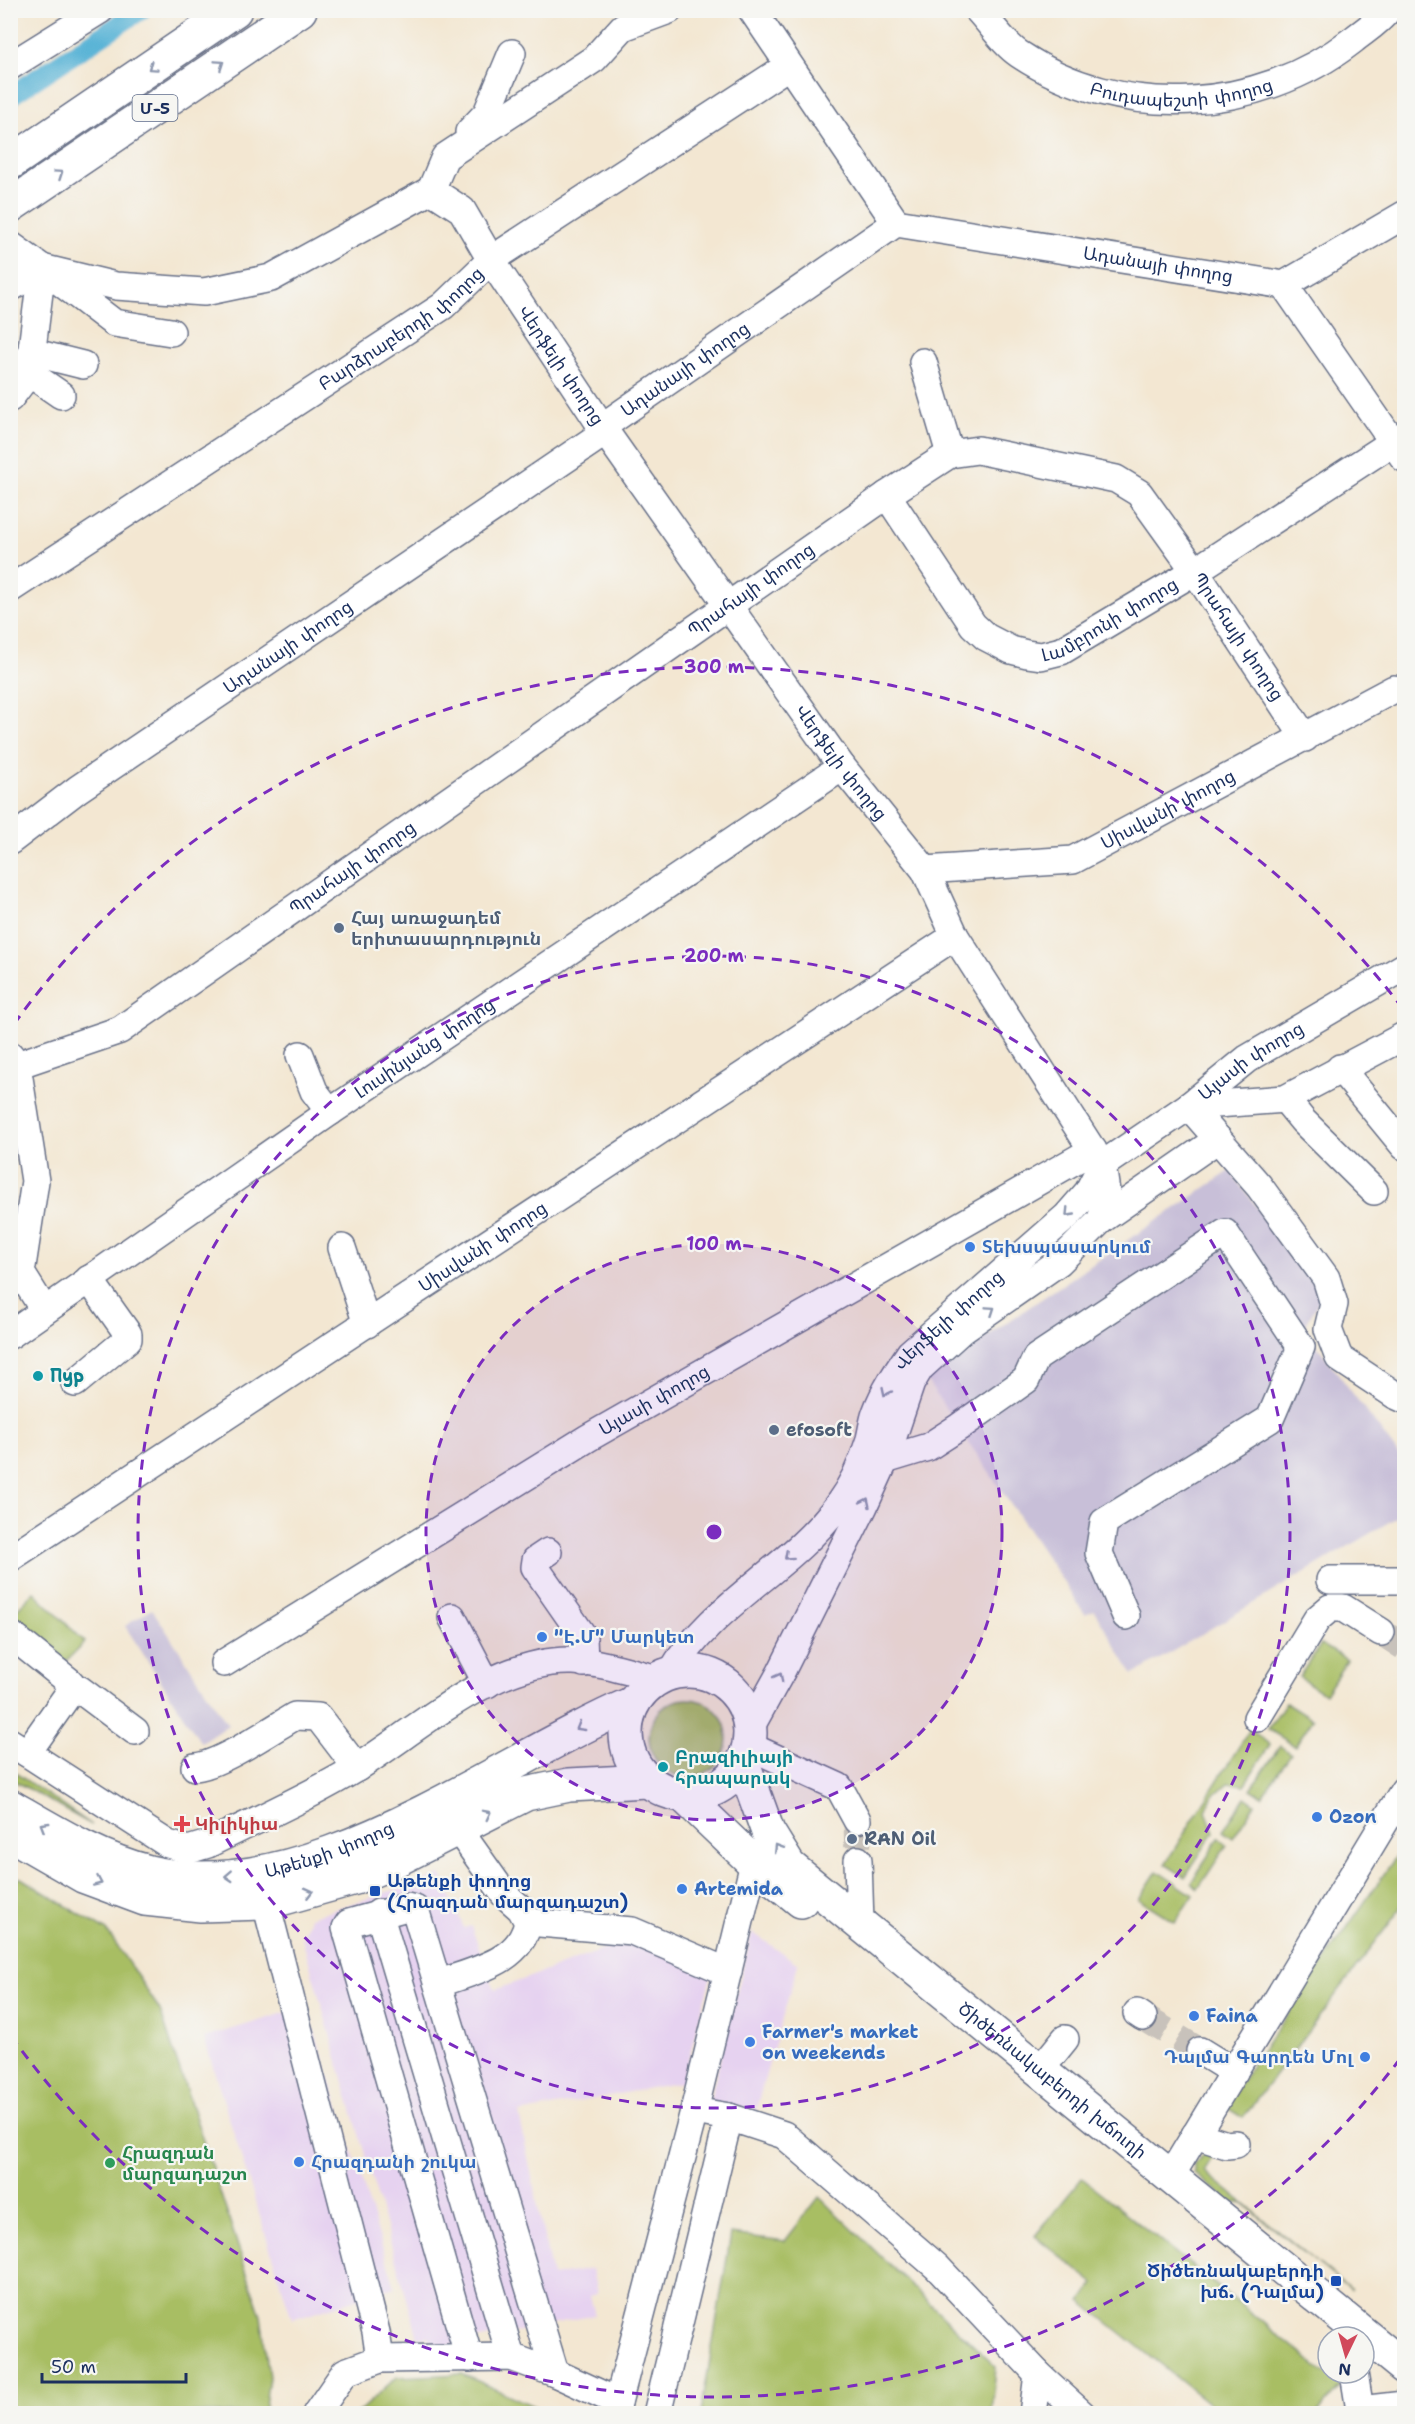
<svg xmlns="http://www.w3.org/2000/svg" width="1415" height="2424" font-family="'Shantell Sans','Noto Sans Armenian',sans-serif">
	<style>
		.built { fill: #e6d2f0 }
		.industrial { fill: #c8bfd8 }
		.green { fill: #a8be63; stroke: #627660; stroke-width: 1.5 }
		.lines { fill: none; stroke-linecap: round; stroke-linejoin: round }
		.canal { stroke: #59b3d6; stroke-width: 20 }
		.minor-tunnel { stroke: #c8c2bb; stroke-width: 27; stroke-dasharray: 27 14; stroke-linecap: butt }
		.minor-casing { stroke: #676f87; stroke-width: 30 }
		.major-casing { stroke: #676f87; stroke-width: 36 }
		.highway-casing { stroke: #676f87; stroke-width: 36 }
		.minor { stroke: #fff; stroke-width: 27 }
		.major { stroke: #fff; stroke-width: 33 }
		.highway { stroke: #fff; stroke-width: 33 }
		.oneway { stroke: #8d97ae }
		.ring { fill: none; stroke: #7b2cbf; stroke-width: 3; stroke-dasharray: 10 8 }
		.service-dot { fill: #5c6f8a; stroke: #f6f6f2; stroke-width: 2 }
		.shop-dot { fill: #3f7fe0; stroke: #f6f6f2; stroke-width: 2 }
		.culture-dot { fill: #0f9aa8; stroke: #f6f6f2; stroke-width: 2 }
		.health-dot { fill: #e0444e; stroke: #f6f6f2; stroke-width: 2 }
		.transit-dot { fill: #1a4fb4; stroke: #f6f6f2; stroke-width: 2 }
		.leisure-dot { fill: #2e9e5b; stroke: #f6f6f2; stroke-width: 2 }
		.labels { text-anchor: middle; stroke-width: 4.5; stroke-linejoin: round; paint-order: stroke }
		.shield { fill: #f6f6f2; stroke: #5d6b8a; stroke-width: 1.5 }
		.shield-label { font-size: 16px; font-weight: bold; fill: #1b2f5e }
		.street-label { font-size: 18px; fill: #1b2f5e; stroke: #f6f6f2 }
		.service-label { font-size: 18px; font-weight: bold; fill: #4e5e75; stroke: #f6f6f2; text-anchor: start }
		.shop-label { font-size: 18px; font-weight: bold; fill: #366cbe; stroke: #f6f6f2; text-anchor: start }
		.culture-label { font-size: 18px; font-weight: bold; fill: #0d838f; stroke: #f6f6f2; text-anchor: start }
		.health-label { font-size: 18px; font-weight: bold; fill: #be3a42; stroke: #f6f6f2; text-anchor: start }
		.transit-label { font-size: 18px; font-weight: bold; fill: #164399; stroke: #f6f6f2; text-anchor: start }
		.leisure-label { font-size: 18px; font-weight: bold; fill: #27864d; stroke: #f6f6f2; text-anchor: start }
		.centre { fill: #7b2cbf; stroke: #f6f6f2; stroke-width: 3 }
		.ring-label { font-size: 18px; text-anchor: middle; font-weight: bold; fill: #7b2cbf; stroke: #f6f6f2; stroke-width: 4.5; stroke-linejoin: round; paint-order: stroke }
	</style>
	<rect width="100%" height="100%" fill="#f6f6f2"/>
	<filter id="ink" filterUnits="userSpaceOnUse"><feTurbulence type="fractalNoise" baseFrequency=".0167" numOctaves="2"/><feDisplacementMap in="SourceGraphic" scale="12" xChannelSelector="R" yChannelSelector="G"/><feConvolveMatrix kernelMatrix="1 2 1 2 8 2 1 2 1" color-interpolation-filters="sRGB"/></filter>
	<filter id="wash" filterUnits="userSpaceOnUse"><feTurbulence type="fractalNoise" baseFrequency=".008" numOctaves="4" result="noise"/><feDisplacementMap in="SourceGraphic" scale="24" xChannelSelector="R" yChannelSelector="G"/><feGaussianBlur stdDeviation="1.35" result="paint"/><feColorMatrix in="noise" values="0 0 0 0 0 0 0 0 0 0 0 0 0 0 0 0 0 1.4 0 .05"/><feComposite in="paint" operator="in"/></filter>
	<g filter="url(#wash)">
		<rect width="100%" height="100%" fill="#f3e7d2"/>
		<g class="built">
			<path d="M441,1875L464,1928L471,1926L495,1990L634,1938L712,1973L682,2082L519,2113L552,2276L592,2269L597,2294L590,2296L595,2315L433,2349L428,2336L418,2338L414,2323L302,1938L310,1917Z"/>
			<path d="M752,1932L798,1964L749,2133L705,2120Z"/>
			<path d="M307,2006L395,2287L292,2319L204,2038Z"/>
		</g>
		<g class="industrial">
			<path d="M1230,1171L1322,1295L1304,1328L1404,1462V1513L1133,1675L1094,1610L1085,1614L925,1378Z"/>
			<path d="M152,1609L228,1725L201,1743L125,1626Z"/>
		</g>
		<g class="green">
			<path d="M34,1592L85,1642L64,1663L13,1613Z"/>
			<path d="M1321,1644L1347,1660L1325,1694L1299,1677Z"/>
			<circle cx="688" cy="1738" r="39"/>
			<path d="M1286,1702L1313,1719L1295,1746L1268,1729Z"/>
			<path d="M1250,1729L1270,1745L1244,1785L1228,1783L1212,1797L1206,1811L1214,1832L1185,1877L1165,1864Z"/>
			<path d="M1280,1746L1291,1754L1262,1796L1251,1789Z"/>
			<path d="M11,1769L17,1774L92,1825L11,1779Z"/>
			<path d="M1245,1797L1255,1804L1233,1838L1223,1831Z"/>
			<path d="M1219,1838L1227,1845L1198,1889L1191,1883Z"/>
			<path d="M1404,1845V1904L1243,2118L1224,2106Z"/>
			<path d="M1157,1871L1193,1895L1175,1922L1139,1899Z"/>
			<path d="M10,1877L21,1878L107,1931L160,2010L261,2316L269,2377L264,2413H11Z"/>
			<path d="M1205,2153L1212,2158L1204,2171L1351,2290L1244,2204L1229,2201L1194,2173V2164Z"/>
			<path d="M1082,2178L1341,2385L1317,2413H1221L1081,2301L1095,2284L1035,2236Z"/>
			<path d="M819,2197L996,2367L992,2413H701L731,2234L785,2241Z"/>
			<path d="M462,2374L549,2413H357L397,2377Z"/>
		</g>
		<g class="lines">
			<path class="canal" d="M10,96L141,10"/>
		</g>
	</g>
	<g filter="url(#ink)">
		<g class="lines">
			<g class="minor-tunnel">
				<path d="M1381,1632L1404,1647"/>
				<path d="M857,1820L858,1860"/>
				<path d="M1143,2017L1200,2051"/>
			</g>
			<defs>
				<g id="minor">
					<path d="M752,10L896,223"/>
					<path id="s1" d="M978,10C991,24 1004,44 1019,54C1121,122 1258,114 1353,40C1364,31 1379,22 1388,10"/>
					<path d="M10,66L100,10"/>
					<path d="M469,132L487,113L512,53"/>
					<path d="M431,190L445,157L594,59L623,27L669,10"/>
					<path id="s2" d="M10,245L42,268L116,286L204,292L271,278L431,190L462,210L491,260L602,427L842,767L925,870L955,936L1102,1165L1107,1198L1101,1220L1059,1262L963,1329L920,1368L911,1383L885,1460L864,1506L781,1672L750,1728"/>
					<path d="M50,274L114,323L171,332"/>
					<path d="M1284,285L1404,458"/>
					<path d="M10,288L42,268"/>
					<path d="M31,352L83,365"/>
					<path d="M923,362L950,454"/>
					<path d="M29,373L61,395"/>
					<path d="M10,398L29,373L42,268"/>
					<path id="s3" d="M887,495L973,625L986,637L1011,650L1027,654L1041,656L1061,651L1195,571L1404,435"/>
					<path id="s4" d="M10,589L443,306L491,260L788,66"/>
					<path id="s5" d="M10,841L78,789L595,439L602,427L896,223L1284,285L1404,215"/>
					<path id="s6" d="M925,870L1073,860L1394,689"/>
					<path d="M10,1055L17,1065L35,1181L21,1273L44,1310"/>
					<path d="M300,1055L314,1091L330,1112"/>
					<path id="s7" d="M17,1065L120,1030L887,495L950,454L978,450L1116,479L1139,493L1195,571L1305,738"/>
					<path d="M1340,1068L1404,1146"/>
					<path d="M1285,1099L1303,1121L1374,1191"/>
					<path d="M1189,1106L1259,1186L1326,1278L1334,1304L1328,1329L1339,1358L1395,1395L1404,1399"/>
					<path d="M1189,1106L1285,1099L1404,1036"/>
					<path d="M1101,1220L1218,1139"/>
					<path d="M342,1248L367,1324"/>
					<path id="s8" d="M10,1335L330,1112L842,767"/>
					<path d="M75,1383L128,1339V1334L89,1279"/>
					<path d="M885,1460L928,1447L959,1427L1026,1380L1036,1358L1225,1233L1301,1347L1270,1419L1104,1522L1099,1553L1126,1616"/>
					<path d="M548,1552L536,1560L535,1567L583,1636L584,1663"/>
					<path id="s9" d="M10,1558L955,936"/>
					<path d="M1330,1580H1404"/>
					<path d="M452,1617L487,1684"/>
					<path d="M10,1634L70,1682L72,1689L27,1753"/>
					<path id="s10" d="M224,1663L588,1438L1093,1150"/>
					<path id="s11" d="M671,1673C711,1604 791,1569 838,1505C852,1486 863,1462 870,1439C872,1431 873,1421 876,1413C884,1391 897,1372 910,1353L1067,1216L1088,1192L1102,1165L1189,1106L1247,1059L1404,967"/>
					<path d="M72,1689H79L135,1731"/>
					<path d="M1257,1718L1317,1619L1330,1608H1343L1381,1632"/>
					<path d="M10,1742L168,1844L188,1850L208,1844C258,1819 311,1796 358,1767C420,1728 496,1658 573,1661C601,1662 630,1672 658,1679"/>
					<path d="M749,1746L839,1787L857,1820"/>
					<path d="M195,1767C220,1765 271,1730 295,1716L318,1717L357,1768"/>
					<path d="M858,1860L860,1924"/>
					<path d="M266,1903L376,2332L380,2359"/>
					<path d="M379,1913L511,2357"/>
					<path d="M528,1922L632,1931L728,1972"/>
					<path d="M438,1984C471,1971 521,1963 528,1922L521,1909L504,1894L458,1829"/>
					<path d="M1137,2013L1143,2017"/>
					<path d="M1200,2051L1234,2072"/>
					<path d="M1040,2070L1065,2039"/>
					<path d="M694,2111L729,2117L784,2135L937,2267L1038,2374L1082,2414"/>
					<path d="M1195,2135L1227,2145L1236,2144"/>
					<path d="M1170,2177L1404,1790"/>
					<path d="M469,2358L346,1928L349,1923L407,1907L415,1909L555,2373"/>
					<path d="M1354,2373L1360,2410"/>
					<path d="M316,2414L345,2372L380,2359L511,2357L555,2373L618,2402"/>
					<path d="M615,2414L694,2111L754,1863"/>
					<path d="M657,2414L729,2117"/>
					<path d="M1033,2414L1038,2374"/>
					<path d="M1356,2414L1360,2410L1404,2405"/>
				</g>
				<g id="major">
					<circle cx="688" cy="1733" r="62"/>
					<path id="s12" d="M743,1763L768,1832L789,1866L1404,2367"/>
					<path d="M684,1796L754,1863L801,1901"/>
					<path id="s13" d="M10,1806C55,1832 98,1859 149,1872C307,1910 493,1763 633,1703"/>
					<path d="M10,1834L83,1876L145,1899L201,1905L266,1903L355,1878L390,1863L526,1794L569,1785L647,1781"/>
				</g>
				<g id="highway">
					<path d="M10,163L235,10"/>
					<path d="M10,206L300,10"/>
				</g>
			</defs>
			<use href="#minor" class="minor-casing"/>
			<use href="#major" class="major-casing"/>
			<use href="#highway" class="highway-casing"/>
			<use href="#minor" class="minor"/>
			<use href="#major" class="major"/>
			<use href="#highway" class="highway"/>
		</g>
		<defs><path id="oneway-chevron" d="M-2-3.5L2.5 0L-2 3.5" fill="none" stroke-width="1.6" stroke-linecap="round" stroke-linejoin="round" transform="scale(1.5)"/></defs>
		<g class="oneway">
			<use href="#oneway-chevron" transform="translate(220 64) rotate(-34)"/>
			<use href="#oneway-chevron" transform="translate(152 67) rotate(145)"/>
			<use href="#oneway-chevron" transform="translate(59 174) rotate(-34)"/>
			<use href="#oneway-chevron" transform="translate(1069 1213) rotate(134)"/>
			<use href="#oneway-chevron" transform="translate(991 1310) rotate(-34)"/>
			<use href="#oneway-chevron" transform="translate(886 1392) rotate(115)"/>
			<use href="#oneway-chevron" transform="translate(866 1502) rotate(-65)"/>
			<use href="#oneway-chevron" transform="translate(788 1556) rotate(138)"/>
			<use href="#oneway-chevron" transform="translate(779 1677) rotate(-62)"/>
			<use href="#oneway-chevron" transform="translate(580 1727) rotate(150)"/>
			<use href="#oneway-chevron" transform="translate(487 1814) rotate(-27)"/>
			<use href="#oneway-chevron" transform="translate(44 1826) rotate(-149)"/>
			<use href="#oneway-chevron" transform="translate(778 1848) rotate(-122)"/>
			<use href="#oneway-chevron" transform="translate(229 1876) rotate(177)"/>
			<use href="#oneway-chevron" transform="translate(98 1882) rotate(24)"/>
			<use href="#oneway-chevron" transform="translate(309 1892) rotate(-14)"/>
		</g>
	</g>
	<circle cx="714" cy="1532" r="288" fill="#7b2cbf" fill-opacity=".12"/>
	<g class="ring">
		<circle cx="714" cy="1532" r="288"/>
		<circle cx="714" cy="1532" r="576"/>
		<path d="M1400 2059A865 865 0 0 1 14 2040M14 1024A865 865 0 0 1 1400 1005"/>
	</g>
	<g class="service-dot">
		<circle cx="339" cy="928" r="6"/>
		<circle cx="774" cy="1430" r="6"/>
		<circle cx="852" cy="1839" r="6"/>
	</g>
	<g class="shop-dot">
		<circle cx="970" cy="1247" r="6"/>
		<circle cx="542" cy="1637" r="6"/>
		<circle cx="1317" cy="1817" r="6"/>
		<circle cx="682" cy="1889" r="6"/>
		<circle cx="1194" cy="2016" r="6"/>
		<circle cx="750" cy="2042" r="6"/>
		<circle cx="1365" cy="2057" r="6"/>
		<circle cx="299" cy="2162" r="6"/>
	</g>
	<g class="culture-dot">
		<circle cx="38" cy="1376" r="6"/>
		<circle cx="663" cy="1767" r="6"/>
	</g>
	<path class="health-dot" d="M179 1815h6v6h6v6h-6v6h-6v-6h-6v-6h6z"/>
	<g class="transit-dot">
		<rect x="369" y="1885" width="12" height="12" rx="3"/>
		<rect x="1330" y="2275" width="12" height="12" rx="3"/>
	</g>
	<circle class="leisure-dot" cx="110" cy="2163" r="6"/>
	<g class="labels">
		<rect class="shield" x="132.5" y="95" width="45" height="26" rx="4.5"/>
		<g class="shield-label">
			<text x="155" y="114">Մ-5</text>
		</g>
		<g class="street-label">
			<text dy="6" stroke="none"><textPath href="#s1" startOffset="232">Բուդապեշտի փողոց</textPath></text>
			<text dy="6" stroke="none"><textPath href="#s5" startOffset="1347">Ադանայի փողոց</textPath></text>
			<text dy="6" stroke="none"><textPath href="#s4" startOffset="470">Բարձրաբերդի փողոց</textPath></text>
			<text dy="6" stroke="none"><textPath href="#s2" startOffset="676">Վերֆելի փողոց</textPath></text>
			<text dy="6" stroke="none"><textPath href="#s5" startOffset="825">Ադանայի փողոց</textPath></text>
			<text dy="6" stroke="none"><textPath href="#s7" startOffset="878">Պրահայի փողոց</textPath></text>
			<text dy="6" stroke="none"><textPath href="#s3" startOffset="310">Լամբրոնի փողոց</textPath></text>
			<text dy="6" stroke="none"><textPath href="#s7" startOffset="1490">Պրահայի փողոց</textPath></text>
			<text dy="6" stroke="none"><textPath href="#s5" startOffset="339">Ադանայի փողոց</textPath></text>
			<text dy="6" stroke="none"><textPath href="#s2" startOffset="1162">Վերֆելի փողոց</textPath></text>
			<text dy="6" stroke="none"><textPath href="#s6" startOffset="256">Սիսվանի փողոց</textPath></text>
			<text dy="6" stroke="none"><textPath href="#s7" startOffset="392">Պրահայի փողոց</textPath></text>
			<text dy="6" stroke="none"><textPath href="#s8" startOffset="504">Լուսինյանց փողոց</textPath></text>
			<text dy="6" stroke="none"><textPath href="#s11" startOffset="860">Այասի փողոց</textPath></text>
			<text dy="6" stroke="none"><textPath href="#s9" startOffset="566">Սիսվանի փողոց</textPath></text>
			<text dy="6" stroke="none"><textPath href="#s11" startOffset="458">Վերֆելի փողոց</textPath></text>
			<text dy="6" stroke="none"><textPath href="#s10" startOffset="504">Այասի փողոց</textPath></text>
			<text dy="6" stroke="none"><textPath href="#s13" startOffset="339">Աթենքի փողոց</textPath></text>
			<text dy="6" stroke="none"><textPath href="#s12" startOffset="453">Ծիծեռնակաբերդի խճուղի</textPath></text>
		</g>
		<g class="service-label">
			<text x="351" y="924">Հայ առաջադեմ<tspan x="351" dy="21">երիտասարդություն</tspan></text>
			<text x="786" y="1436">efosoft</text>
			<text x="864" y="1845">RAN Oil</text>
		</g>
		<g class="shop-label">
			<text x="982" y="1253">Տեխսպասարկում</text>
			<text x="554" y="1643">"Է.Մ" Մարկետ</text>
			<text x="1329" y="1823">Ozon</text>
			<text x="694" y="1895">Artemida</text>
			<text x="1206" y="2022">Faina</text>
			<text x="762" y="2038">Farmer's market<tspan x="762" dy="21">on weekends</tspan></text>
			<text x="1353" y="2063" text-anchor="end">Դալմա Գարդեն Մոլ</text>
			<text x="311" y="2168">Հրազդանի շուկա</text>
		</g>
		<g class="culture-label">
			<text x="50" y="1382">Пур</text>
			<text x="675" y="1763">Բրազիլիայի<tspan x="675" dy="21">հրապարակ</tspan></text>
		</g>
		<g class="health-label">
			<text x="195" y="1830">Կիլիկիա</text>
		</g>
		<g class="transit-label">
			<text x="387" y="1887">Աթենքի փողոց<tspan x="387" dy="21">(Հրազդան մարզադաշտ)</tspan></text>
			<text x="1324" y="2277" text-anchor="end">Ծիծեռնակաբերդի<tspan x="1324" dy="21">խճ. (Դալմա)</tspan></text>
		</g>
		<g class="leisure-label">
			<text x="122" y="2159">Հրազդան<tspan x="122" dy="21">մարզադաշտ</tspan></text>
		</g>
	</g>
	<circle cx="714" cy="1532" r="9" class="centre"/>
	<g class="ring-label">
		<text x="714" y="673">300 m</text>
		<text x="714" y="962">200 m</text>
		<text x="714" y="1250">100 m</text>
	</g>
	<rect width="1415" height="2424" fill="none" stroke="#f6f6f2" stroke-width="36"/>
	<g transform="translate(1346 2355) rotate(185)"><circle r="28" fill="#f6f6f2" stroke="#9ea6b7" stroke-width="1.5"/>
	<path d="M0-4.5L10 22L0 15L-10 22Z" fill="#d1495b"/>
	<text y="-9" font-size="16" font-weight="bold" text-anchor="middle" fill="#1b2f5e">N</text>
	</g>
	<path d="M42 2373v9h144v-9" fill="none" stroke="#1b2f5e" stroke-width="3"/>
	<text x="51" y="2373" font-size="18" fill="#1b2f5e" stroke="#f6f6f2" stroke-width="4.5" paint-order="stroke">50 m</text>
</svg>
